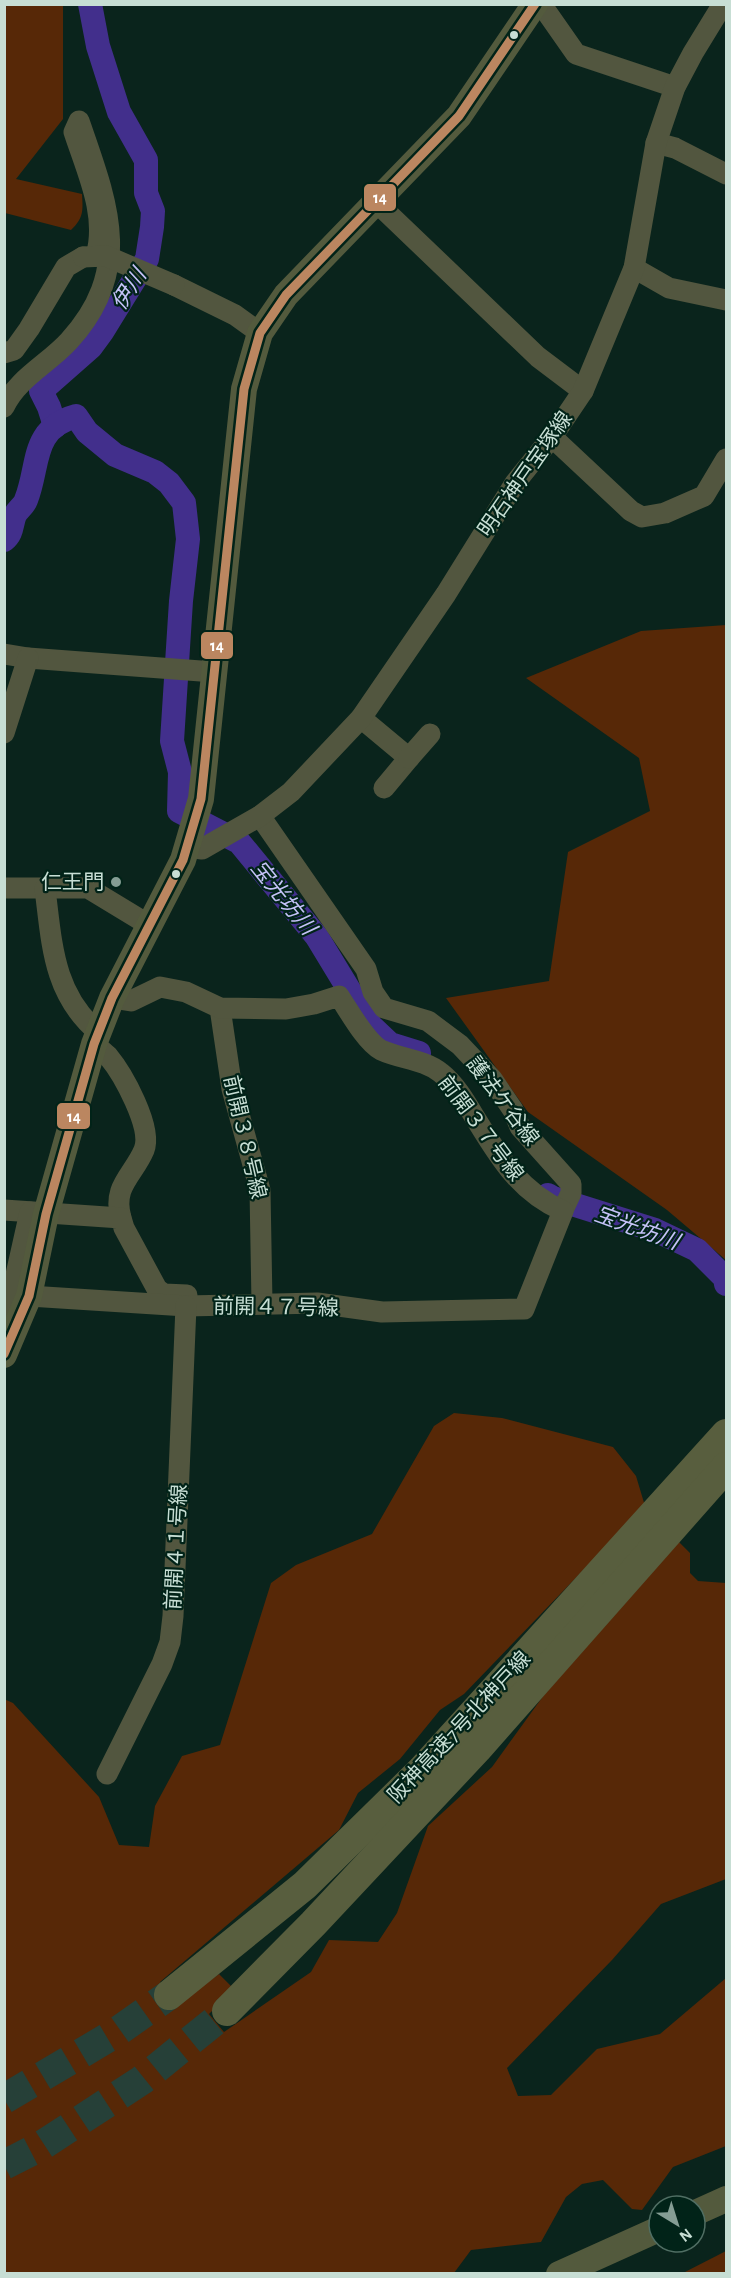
<svg xmlns="http://www.w3.org/2000/svg" width="731" height="2278" font-family="'Alegreya Sans','Noto Sans JP',sans-serif">
	<style>
		.green { fill: #572807 }
		.lines { fill: none; stroke-linecap: round; stroke-linejoin: round }
		.river { stroke: #422f8c; stroke-width: 24 }
		.highway-tunnel { stroke: #264038; stroke-width: 30; stroke-dasharray: 30 15; stroke-linecap: butt }
		.minor { stroke: #52563f; stroke-width: 21 }
		.major { stroke: #535a3d; stroke-width: 26 }
		.highway { stroke: #585e3e; stroke-width: 30 }
		.minor-bridge { stroke: #52563f; stroke-width: 21 }
		.bus-1-casing { stroke: #012318; stroke-width: 14 }
		.bus-1 { stroke: #bb8660; stroke-width: 9 }
		.bus-dot { fill: #c7ded4; stroke: #012318; stroke-width: 2 }
		.poi-dot { fill: #859d94; stroke: #012318; stroke-width: 2 }
		.labels { text-anchor: middle; stroke-width: 4.5; stroke-linejoin: round; paint-order: stroke }
		.street-label { font-size: 21px; fill: #c7ded4; stroke: #012318 }
		.poi-label { font-size: 21px; fill: #c7ded4; stroke: #012318; text-anchor: end }
		.water-label { font-size: 22px; font-style: italic; fill: #c5c2f8; stroke: #012318 }
		.line-badge { stroke: #012318; stroke-width: 2 }
		.badge-label { font-size: 16px; text-anchor: middle; font-weight: bold; fill: #fff }
	</style>
	<rect width="100%" height="100%" fill="#0a241c"/>
	<g class="green">
		<path d="M4,5H63V119L16,179L82,194C83,210 84,218 71,230L5,213Z"/>
		<path d="M726,625V1260L667,1210L528,1112L446,998L549,981L568,852L650,811L639,758L526,678L641,631Z"/>
		<path d="M454,1413L502,1418L613,1447L636,1476L645,1506L464,1694L440,1710L400,1759L358,1793L339,1830L160,1982L176,2005L219,1974L234,1989L209,2014L224,2032L311,1972L329,1940L378,1942L397,1913L428,1826L492,1767L544,1695L679,1542L690,1553V1573L698,1581L726,1583V1879L661,1904L612,1960L507,2068L518,2096L551,2095L597,2049L660,2034L726,1978V2146L673,2167L642,2210L632,2209L603,2180L582,2184L566,2197L541,2242L471,2250L454,2273H5L4,1699L13,1703L99,1797L119,1845L149,1847L155,1806L182,1756L220,1745L271,1583L296,1565L372,1534L434,1426Z"/>
		<path d="M726,2251V2273H683Z"/>
	</g>
	<g class="lines">
		<g class="river">
			<path d="M55,426L49,407L41,391L91,347L102,332L147,259L152,227L153,211L146,193V160L119,112L98,46L90,4"/>
			<path d="M4,540C13,533 11,524 15,515C18,509 24,506 26,500C40,465 30,429 76,416L87,432L115,455L155,472L169,483L184,503L188,539L181,601L172,741L180,772L179,811L239,842L317,937L371,1026L390,1044L419,1053"/>
			<path d="M548,1195L553,1198L655,1230L697,1250L725,1278L726,1284"/>
		</g>
		<g class="highway-tunnel">
			<path d="M4,2099L114,2034L169,1995"/>
			<path d="M4,2165L41,2146L142,2080L227,2011"/>
		</g>
		<g class="minor">
			<path d="M541,4L576,54L675,87"/>
			<path d="M656,143L675,148L726,174"/>
			<path d="M375,201L538,357L583,391"/>
			<path d="M634,268L669,288L726,300"/>
			<path d="M174,285L235,315L260,333"/>
			<path d="M4,353L14,350L29,329L66,267L83,257"/>
			<path d="M4,407C18,378 48,364 69,341C135,269 107,202 79,121L74,132C87,172 108,215 96,256"/>
			<path d="M552,437L631,511L642,517L665,513L704,496L726,459"/>
			<path d="M4,654L28,658L214,672"/>
			<path d="M361,718L409,758L384,788"/>
			<path d="M4,733L28,658"/>
			<path d="M409,758L430,734"/>
			<path d="M260,816L366,969L373,992L384,1008L428,1021L460,1045L492,1079L513,1110L520,1127L571,1184V1193L563,1210"/>
			<path d="M187,847L202,849L260,816L291,792L361,718L446,594L515,483L552,437L583,391L634,268L656,143L675,87L693,53L723,4"/>
			<path d="M4,888H88L149,925"/>
			<path d="M45,889C52,944 53,994 98,1032"/>
			<path d="M220,1008L232,1089L260,1190L262,1303"/>
			<path d="M94,1044C98,1048 104,1052 108,1056C123,1074 153,1128 144,1150C133,1176 112,1186 121,1218"/>
			<path d="M4,1210L121,1218L124,1228L157,1289L164,1294L187,1295"/>
			<path d="M29,1296L186,1306L317,1303L382,1312L524,1309L563,1211C518,1191 498,1155 474,1116C465,1101 455,1084 441,1073C424,1059 400,1059 381,1050C366,1042 349,1011 339,996L314,1004L286,1009L220,1008L186,992L160,987L131,1001L112,998"/>
			<path d="M4,1308L15,1279L30,1212"/>
			<path d="M107,1774L162,1664L170,1642L173,1616L186,1306"/>
		</g>
		<g class="major">
			<path d="M4,1355L29,1296L46,1214L94,1044L112,998L183,860L201,799L244,389L260,333L286,295L459,116L535,4"/>
			<path d="M695,2213L726,2199"/>
			<path d="M559,2274L659,2229"/>
		</g>
		<g class="highway">
			<path d="M169,1995L305,1885L422,1770L726,1434"/>
			<path d="M227,2011L313,1924L477,1749L726,1467"/>
		</g>
		<path class="minor-bridge" d="M83,257L106,256L174,285"/>
		<defs>
			<path id="bus-1" d="M4,1354L29,1296L46,1214L94,1044L112,998L183,860L201,799L244,389L260,333L286,295L459,116L535,4"/>
		</defs>
		<use href="#bus-1" class="bus-1-casing"/>
		<use href="#bus-1" class="bus-1"/>
	</g>
	<g class="bus-dot">
		<circle cx="514" cy="35" r="5"/>
		<circle cx="176" cy="874" r="5"/>
	</g>
	<circle class="poi-dot" cx="116" cy="882" r="6"/>
	<g class="labels">
		<g class="street-label">
			<text transform="translate(525 474) rotate(-55)" y="7">明石神戸宝塚線</text>
			<text transform="translate(503 1101) rotate(53)" y="7">護法ケ谷線</text>
			<text transform="translate(481 1128) rotate(53)" y="7">前開３７号線</text>
			<text transform="translate(245 1137) rotate(77)" y="7">前開３８号線</text>
			<text transform="translate(276 1307) rotate(1)" y="7">前開４７号線</text>
			<text transform="translate(176 1547) rotate(-87)" y="7">前開４１号線</text>
			<text transform="translate(459 1727) rotate(-47)" y="7">阪神高速7号北神戸線</text>
		</g>
		<g class="poi-label">
			<text x="104" y="889">仁王門</text>
		</g>
		<g class="water-label">
			<text transform="translate(128 289) rotate(-57)" y="8">伊川</text>
			<text transform="translate(284 897) rotate(51)" y="8">宝光坊川</text>
			<text transform="translate(637 1227) rotate(20)" y="8">宝光坊川</text>
		</g>
	</g>
	<g class="line-badge">
		<rect x="363" y="183" width="34" height="29" rx="6" fill="#bb8660"/>
		<rect x="200" y="631" width="34" height="29" rx="6" fill="#bb8660"/>
		<rect x="56" y="1102" width="35" height="28" rx="6" fill="#bb8660"/>
	</g>
	<g class="badge-label">
		<text x="380" y="203">14</text>
		<text x="217" y="651">14</text>
		<text x="74" y="1122">14</text>
	</g>
	<rect width="731" height="2278" fill="none" stroke="#c7ded4" stroke-width="12"/>
	<g transform="translate(677 2224) rotate(142)"><circle r="28" fill="#012318" stroke="#506e63" stroke-width="1.5"/>
	<path d="M0-4.5L10 22L0 15L-10 22Z" fill="#859d94"/>
	<text y="-9" font-size="16" font-weight="bold" text-anchor="middle" fill="#c7ded4">N</text>
	</g>
</svg>
